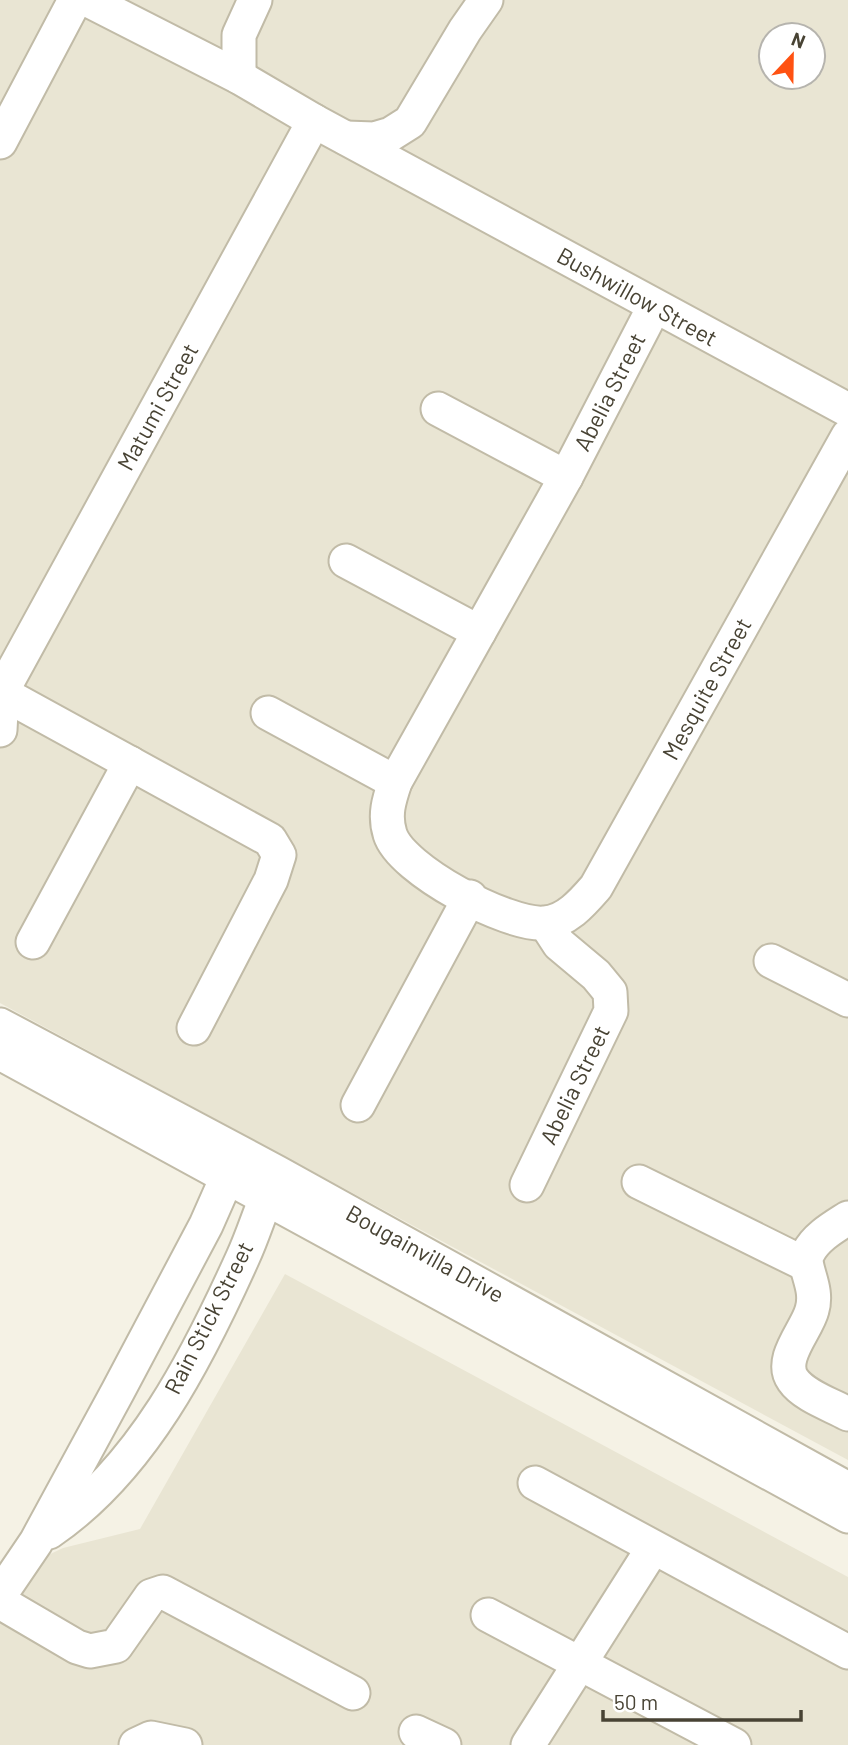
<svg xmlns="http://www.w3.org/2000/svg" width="848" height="1745" font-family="Barlow,sans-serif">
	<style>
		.residential { fill: #e9e5d3; fill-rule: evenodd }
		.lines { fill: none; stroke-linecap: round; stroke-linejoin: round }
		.minor-casing { stroke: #c1bba7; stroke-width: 37 }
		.minor { stroke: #fff; stroke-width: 33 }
		.labels { text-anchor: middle; stroke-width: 5; stroke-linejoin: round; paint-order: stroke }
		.street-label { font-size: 23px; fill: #484334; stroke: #fff }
	</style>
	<rect width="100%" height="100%" fill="#f5f2e5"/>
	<g class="residential">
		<path d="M0,0H848V1460L0,1003ZM771,35H813V77H771Z"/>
		<path d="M285,1274L848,1577V1745H0V1578L63,1548L140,1529Z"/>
	</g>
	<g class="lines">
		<defs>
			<g id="minor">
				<path d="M88,0L239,77L314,121L848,410"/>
				<path d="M239,77V35L255,0"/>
				<path d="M346,138L374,139L391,134L410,122L465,30L486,0"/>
				<path d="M0,142L75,0"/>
				<path d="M654,307L566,477L395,782C389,800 384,815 390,834C401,870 508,926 544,923C566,922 583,902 596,887L848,436"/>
				<path d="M438,409L566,477"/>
				<path d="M346,561L479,632"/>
				<path d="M2,693L270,840L279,855L271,880L194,1028"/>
				<path d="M0,695L314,121"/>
				<path d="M268,713L395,782"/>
				<path d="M0,730L2,693"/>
				<path d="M33,942L130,763"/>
				<path d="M771,961L848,1000"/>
				<path d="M0,1025L278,1173L848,1489"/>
				<path d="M0,1053L848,1516"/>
				<path d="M358,1105L470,897"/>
				<path d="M639,1182L805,1264"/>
				<path d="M527,1185L611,1011L610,992L596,975L559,944L546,924"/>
				<path d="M848,1218C834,1227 816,1237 808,1253C801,1267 819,1286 812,1310C807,1330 778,1359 793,1380C804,1396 832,1405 848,1414"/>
				<path d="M535,1483L848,1652"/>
				<path d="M49,1532C142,1469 198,1357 243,1257C255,1231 262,1204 275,1178"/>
				<path d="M0,1595L36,1542L118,1391L206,1225L236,1157"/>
				<path d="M0,1602L77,1647L90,1651L116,1646L151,1596L163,1592L353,1693"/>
				<path d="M488,1615L734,1745"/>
				<path d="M416,1732L444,1745"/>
				<path d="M136,1745L151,1738L185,1745"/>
				<path d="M528,1745L653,1548"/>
			</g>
		</defs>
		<use href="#minor" class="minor-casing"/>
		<use href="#minor" class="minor"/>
	</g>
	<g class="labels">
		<g class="street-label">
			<text transform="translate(637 297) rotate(29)" y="8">Bushwillow Street</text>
			<text transform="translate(610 392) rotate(-63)" y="8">Abelia Street</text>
			<text transform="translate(158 407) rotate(-61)" y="8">Matumi Street</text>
			<text transform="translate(707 689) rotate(-61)" y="8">Mesquite Street</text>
			<text transform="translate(575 1085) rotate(-64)" y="8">Abelia Street</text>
			<text transform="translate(425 1254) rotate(29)" y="8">Bougainvilla Drive</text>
			<text transform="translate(209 1318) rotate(-63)" y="8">Rain Stick Street</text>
		</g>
	</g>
	<g transform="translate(792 56) rotate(22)"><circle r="33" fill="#ffffff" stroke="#b6b4ae" stroke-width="2"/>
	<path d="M0-5L12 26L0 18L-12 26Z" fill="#ff5212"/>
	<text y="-10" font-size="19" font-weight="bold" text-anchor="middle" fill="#484334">N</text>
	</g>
	<path d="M603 1710v10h198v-10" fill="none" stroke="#484334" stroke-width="3.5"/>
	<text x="614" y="1710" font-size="21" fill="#484334" stroke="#ffffff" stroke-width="5" paint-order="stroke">50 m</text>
</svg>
